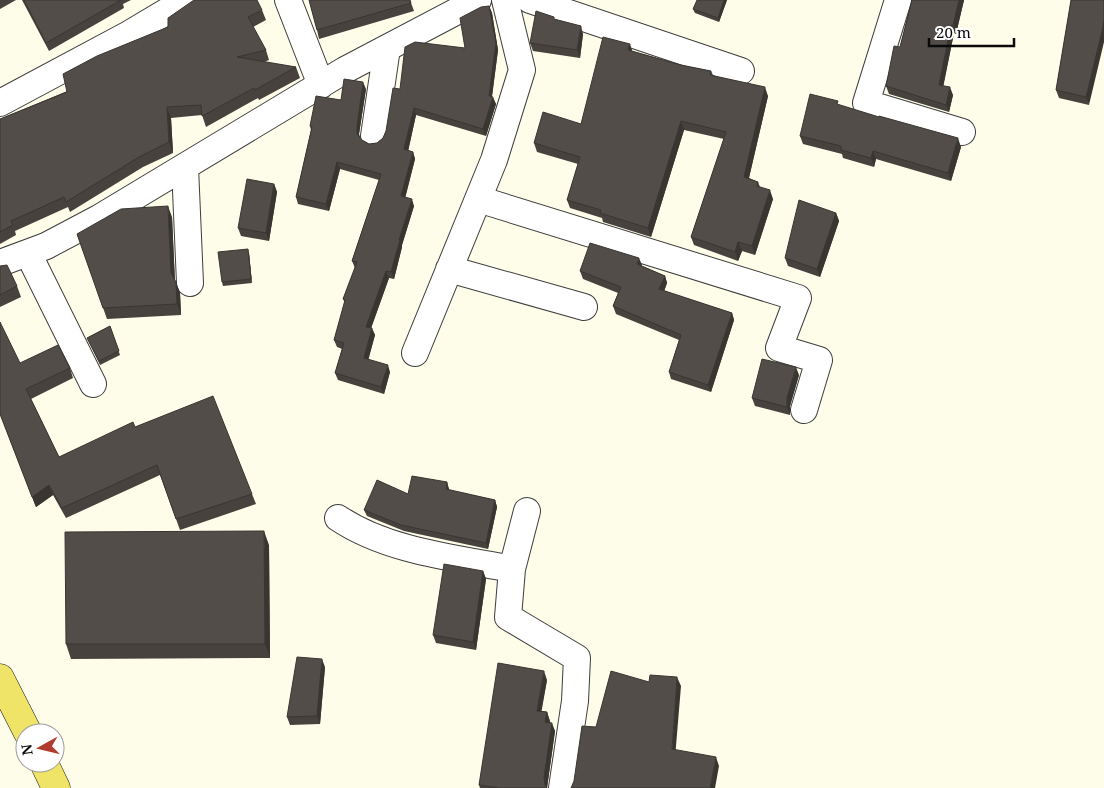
<svg xmlns="http://www.w3.org/2000/svg" width="1104" height="788" font-family="'Noto Serif',serif">
  <style>
    .lines { fill: none; stroke-linecap: round; stroke-linejoin: round }
    .minor-casing { stroke: #3d3d3d; stroke-width: 28 }
    .primary-casing { stroke: #1b1b1b; stroke-width: 29 }
    .minor { stroke: #fff; stroke-width: 26 }
    .primary { stroke: #efe468; stroke-width: 28 }
    .wall { fill: #47423e }
    .shaded-wall { fill: #393632 }
    .building { fill: #524d48; stroke: #393632 }
  </style>
  <rect width="100%" height="100%" fill="#fefde9"/>
  <g class="lines">
    <g class="minor-casing">
      <path id="minor" d="M288 0 321 85
        M530 0 741 71
        M898 0 866 103 962 132
        M0 103 129 34 186 0
        M374 136 387 48
        M185 167 190 283
        M478 199 798 298 779 348 819 360 804 410
        M28 253 93 384
        M0 263 46 246 99 218 345 70 478 0
        M449 269 584 307
        M415 353 494 160 522 70 505 0
        M527 511 512 569 508 617 577 658 575 701 562 788
        M338 518C387 551 455 558 512 569"/>
    </g>
    <g class="primary-casing">
      <path id="primary" d="M0 678 28 733
        M44 763 56 788"/>
    </g>
    <use href="#minor" class="minor"/>
    <use href="#primary" class="primary"/>
  </g>
  <path class="wall" d="M0 0H16L0 9Z
    M22 0H131L123 4 124 8 49 51Z
    M309 0H410L414 11 319 39 317 30Z
    M727 0 719 22 695 13 693 9Z
    M912 0H964L956 34 954 33 943 86 953 95 949 112 889 94 886 86 900 47Z
    M1071 0 1089 105 1059 98 1056 90Z
    M489 6 492 13 498 50 492 97 496 104 486 136 416 115 408 151 413 152 415 159 405 197 414 206 402 245V247L394 279 389 278 371 328 375 335 368 359 390 372 384 394 338 380 335 373 342 349 337 347 334 340 345 303 343 299 355 268 352 261 379 180 340 169 329 211 298 204 296 197 311 130 310 126 341 100 366 89 359 134 360 137 362 140 369 144 377 143 383 138 386 131 400 89 465 48Z
    M262 10 266 20 253 27 266 50 269 60 264 62 296 67 300 78 259 100 258 98 206 127 202 115 171 118 173 153 143 167 70 212 68 207 15 231 16 235 0 244V119Z
    M555 19 583 34 580 58 533 51 530 43Z
    M632 51 681 65 711 71 713 75 768 96 749 178 758 182 760 187 773 199 755 255 742 251 738 261 694 245 691 237 724 139 684 130 651 237 603 222 602 218 570 208 567 200 578 164 537 152 534 143 581 124Z
    M839 105 961 147 951 181 876 159 874 167 843 158 842 154 803 144 800 136Z
    M274 184 277 192 269 241 241 236 238 228Z
    M836 213 839 221 820 277 788 266 785 258Z
    M172 217 175 281 180 293 181 315 107 319 77 234Z
    M249 253 252 283 223 286 222 282Z
    M642 265V266L665 276 667 283 664 291 732 313 734 320 711 392 671 379 669 372 679 340 616 314 613 306 618 293 583 279 580 271Z
    M0 266 17 286 21 297 0 307Z
    M110 326 120 355 100 365 87 338Z
    M20 363 70 368 73 378 31 399 59 457 135 427 252 494 256 504 180 530 160 475 66 518 53 495 36 507 0 414Z
    M799 375 790 406V415L755 406 752 398Z
    M447 482 449 490 495 500 497 507 488 549 404 531 367 516 364 510 408 494Z
    M269 545 270 658 71 659 66 644Z
    M483 571 486 579 476 650 436 643 433 635Z
    M325 667 320 724 290 725 287 717Z
    M547 680 541 711 547 712 550 722 555 731 547 788H480L479 785Z"/>
  <path class="shaded-wall" d="M724 0H727L719 22 718 18Z
    M959 0H964L956 34 953 26Z
    M489 6 492 13 498 50 491 103 489 96Z
    M1104 18V42L1089 105 1086 97Z
    M951 25 954 33 942 93 939 85Z
    M581 26 583 34 580 58 577 50Z
    M630 44 633 53 628 50Z
    M363 82 366 89 359 134 360 141 357 134V127Z
    M765 87 768 96 747 186 744 177Z
    M950 87 953 95 949 112 946 105Z
    M493 97 496 104 486 136 483 129Z
    M167 107 171 118 173 153 169 142Z
    M414 108 416 115 407 156 404 149Z
    M681 121 684 130 651 237 648 228Z
    M958 138 961 147 951 181 948 173Z
    M873 151 876 159 874 167 871 158Z
    M413 152 415 159 404 203 401 196Z
    M337 162 340 169 329 211 326 204Z
    M274 184 277 192 269 241 266 233Z
    M770 190 773 199 755 255 752 246Z
    M412 199 414 206 402 245V247L394 279 391 272 399 240Z
    M168 206 172 217 175 284 171 273Z
    M836 213 839 221 820 277 817 269Z
    M738 242 742 251 738 261 735 252Z
    M248 249 249 253 252 283 251 279Z
    M639 258 642 265 640 272 637 264Z
    M386 271 389 278 369 334 366 327Z
    M665 276 667 283 662 297 659 289Z
    M176 282 180 293 181 315 177 304Z
    M732 313 734 320 711 392 708 385Z
    M372 328 375 335 367 365 364 358Z
    M388 365 390 372 384 394 381 387Z
    M796 367 799 375 790 406V415L787 407V398Z
    M447 482 449 489 448 496 446 489Z
    M49 485 53 495 36 507 32 497Z
    M495 500 497 507 488 549 486 543Z
    M264 531 269 545 270 658 265 644Z
    M483 571 486 579 476 650 473 642Z
    M322 659 325 667 320 724 317 716Z
    M544 671 547 680 540 720 537 711Z
    M677 677 681 686 675 758 672 749Z
    M547 712 550 721 548 731 545 722Z
    M552 723 555 731 547 788 545 785 544 777Z
    M716 757 719 766 715 788H710Z"/>
  <path class="building" d="M24 0H121L46 43Z
    M194 0H257L262 10 248 17 266 50 237 57 296 67 255 90 254 88 202 116 201 105 167 107 169 142 139 157 66 202 64 197 11 221 13 225 0 232V119L67 92 63 74 97 56 168 27V18Z
    M309 0H410L411 3 317 30Z
    M697 0H724L718 18 693 9Z
    M912 0H959L953 26 951 25 939 85 950 87 946 105 886 86 894 46 900 47Z
    M1071 0H1104V18L1103 27 1086 97 1056 90Z
    M489 6 496 43 489 96 493 97 483 129 414 108 404 149 413 152 401 196 412 199 399 240H400L391 272 386 271 366 327 372 328 364 358 388 365 381 387 335 373 344 343 334 340 345 300 343 299 357 262 352 261 381 174 337 162 326 204 296 197 312 127 310 126 316 96 341 100 344 79 363 82 357 127V134L362 140 369 144 377 143 383 138 386 131 393 88 400 89 405 47 415 42 465 48 460 18 481 7Z
    M536 11 554 17V19L581 26 577 50 530 43Z
    M603 37 630 44 628 50 681 65 711 71 710 75 765 87 744 177 758 182 757 186 770 190 752 246 738 242 735 252 691 237 726 132 681 121 648 228 600 213 601 210 567 200 580 157 534 143 543 112 581 124Z
    M810 94 838 101 837 104 879 117V116L958 138 948 173 873 151 871 158 841 150V146L800 136Z
    M247 179 274 184 266 233 238 228Z
    M799 200 836 213 817 269 785 258Z
    M168 206 171 273 176 282 177 304 103 308 77 234 121 209Z
    M590 243 639 258 637 264 665 276 659 289 732 313 708 385 669 372 681 335 613 306 621 287 580 271Z
    M248 249 251 279 222 282 218 252Z
    M7 265 17 286 0 295V266Z
    M0 322 20 363 58 345 70 368 26 389 59 457 133 422 135 427 213 396 252 494 176 519 157 465 62 508 49 485 32 497 0 414Z
    M110 326 119 351 99 361 87 338Z
    M762 359 796 367 787 398V407L752 398Z
    M412 476 447 482 446 489 495 500 486 543 401 525 364 510 377 480 408 494Z
    M264 531 265 644H66L65 532Z
    M444 564 483 571 473 642 433 635Z
    M297 657 322 659 317 716 287 717Z
    M498 663 544 671 537 711 547 712 545 722 552 723 544 777 545 785 547 788H499L479 785Z
    M611 671 649 682 650 675 677 677 672 749 716 757 710 788H571L574 781 582 726 596 727Z"/>
  <g transform="translate(40 748) rotate(262)"><circle r="24" fill="#ffffff" stroke="#9d9d9d"/>
  <path d="M0-4L9 19L0 12L-9 19Z" fill="#af3c2d"/>
  <text y="-8" font-size="14" font-weight="bold" text-anchor="middle" fill="#0a0a0a">N</text>
  </g>
  <path d="M929 38v8h85v-8" fill="none" stroke="#0a0a0a" stroke-width="2.5"/>
  <text x="936" y="38" font-size="15" fill="#0a0a0a" stroke="#ffffff" stroke-width="4" paint-order="stroke">20 m</text>
</svg>
